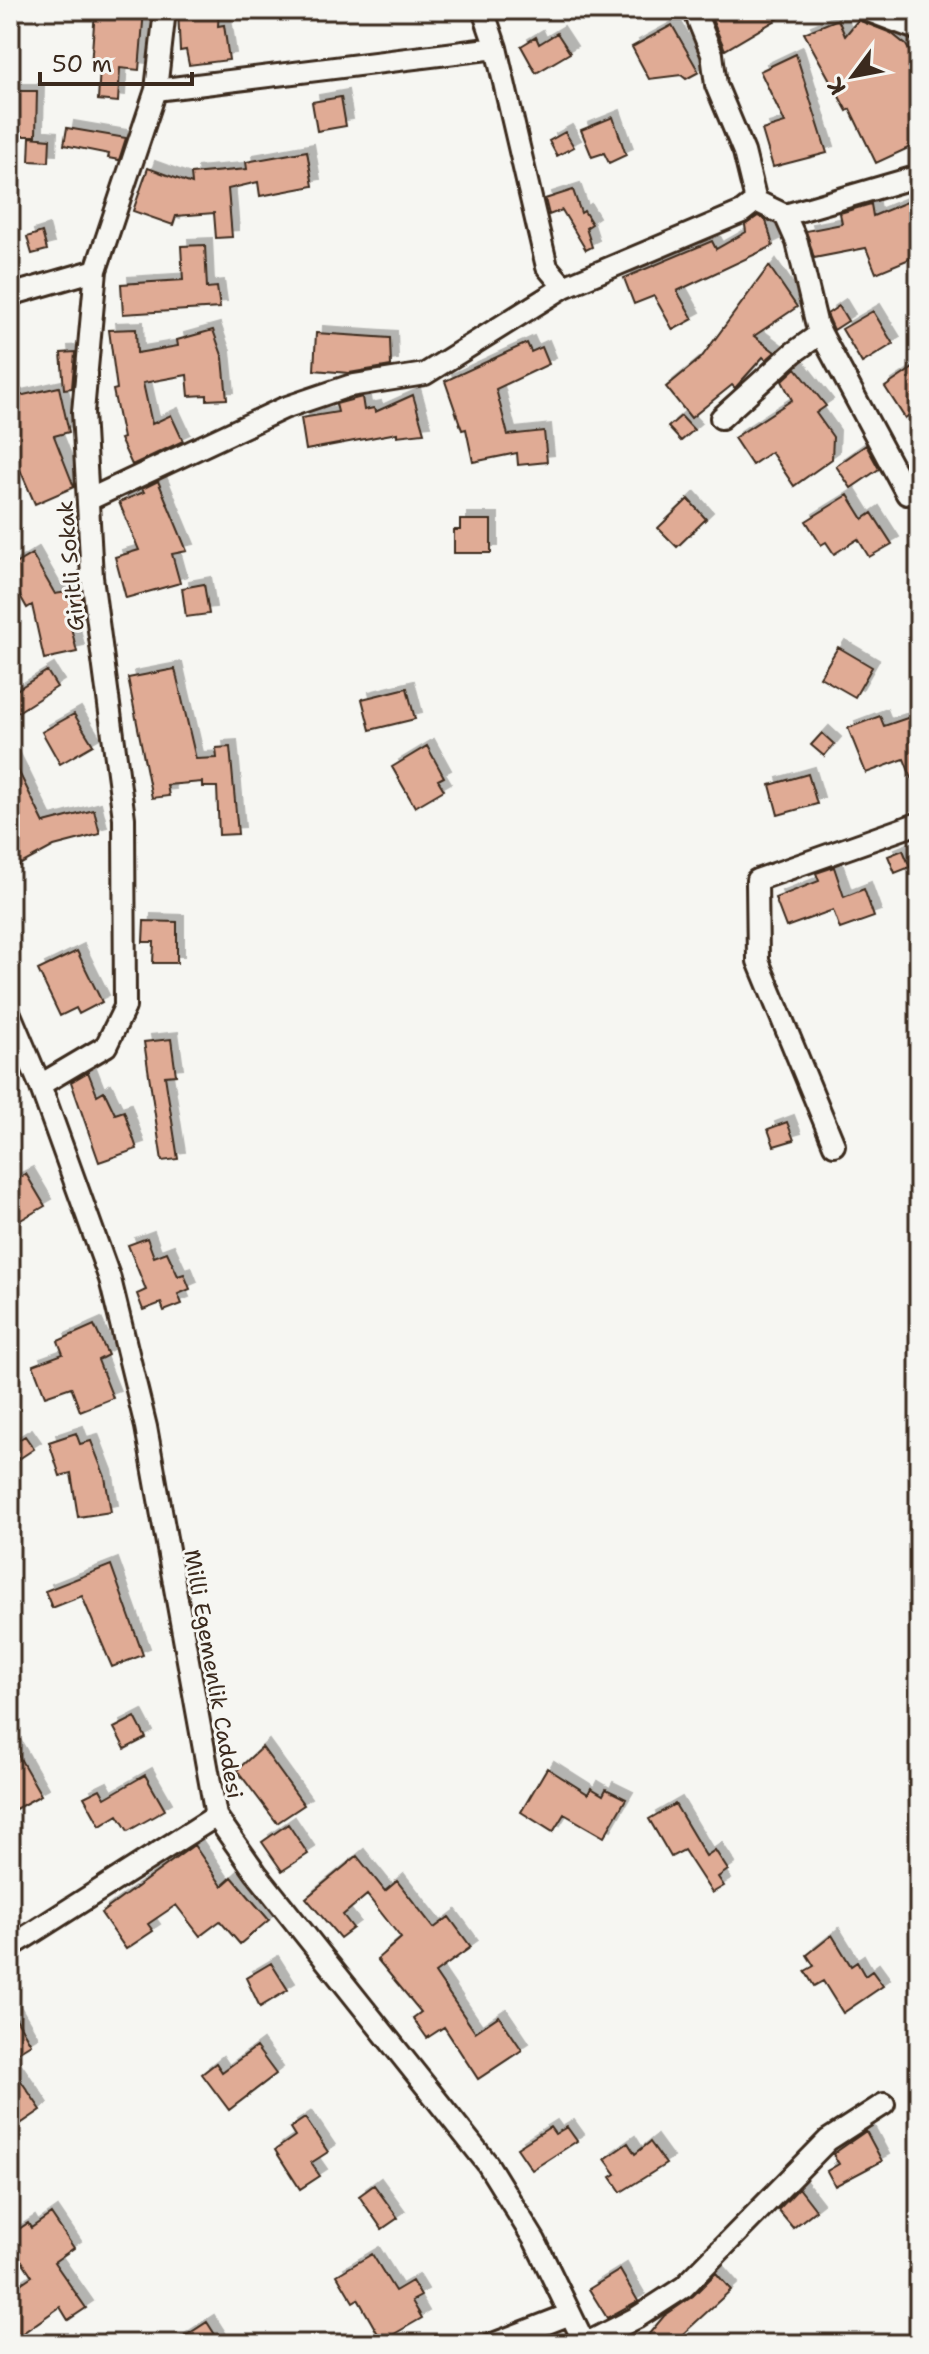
<svg xmlns="http://www.w3.org/2000/svg" width="929" height="2354" font-family="'Shantell Sans',sans-serif">
  <style>
    .building { fill: #e0ab95; stroke: #3b2a1e; stroke-width: 2; filter: url(#shadow) }
    .lines { fill: none; stroke-linecap: round; stroke-linejoin: round }
    .minor-casing { stroke: #3b2a1e; stroke-width: 26 }
    .minor { stroke: #f6f6f2; stroke-width: 20 }
    .labels { text-anchor: middle; stroke-width: 6; stroke-linejoin: round; paint-order: stroke }
    .street-label { font-size: 22px; fill: #3b2a1e; stroke: #f6f6f2 }
  </style>
  <defs>
    <filter id="shadow"><feDropShadow dx="7" dy="-7" stdDeviation="0" flood-color="#0004"/></filter>
  </defs>
  <rect width="100%" height="100%" fill="#f6f6f2"/>
  <filter id="ink" filterUnits="userSpaceOnUse"><feTurbulence type="fractalNoise" baseFrequency=".0125" numOctaves="2"/><feDisplacementMap in="SourceGraphic" scale="16" xChannelSelector="R" yChannelSelector="G"/><feConvolveMatrix kernelMatrix="1 2 1 2 8 2 1 2 1" color-interpolation-filters="sRGB"/></filter>
  <g filter="url(#ink)">
    <path class="building" d="M95 10H144L139 70 120 68 118 102 98 100 100 67 91 66Z
      M178 10H219L218 26 224 25 229 60 189 65 186 50 180 51Z
      M708 10H793L725 50Z
      M838 19 845 36 858 20 891 33 906 45 919 67V143L876 163 850 109 847 111 804 33Z
      M672 25 699 72 686 79 681 75 649 79 632 47Z
      M557 33 570 53 536 73 521 46 536 37 539 44Z
      M796 54 827 153 773 167 762 130 785 123 760 71Z
      M10 91H37L36 136H10Z
      M341 97 346 126 317 131 312 102Z
      M613 117 626 155 609 163 604 153 592 157 581 130Z
      M67 128 126 138 119 160 108 158 109 154 64 145Z
      M565 132 574 147 557 156 549 141Z
      M30 137 50 139 49 162 29 161Z
      M307 151 313 186 260 196 258 182 228 189 232 237 216 238 214 213 176 216 173 225 133 211 148 168 192 184 191 174 247 169 246 162Z
      M573 190 581 213 584 211 592 224 586 228 592 247 586 250 562 210 549 215 545 199Z
      M919 197V255L876 273 866 248 814 258 806 231 842 224 840 213 871 204 873 216Z
      M758 216 766 220 773 246 677 291 693 319 673 330 654 296 634 304 624 278 712 241 716 249 746 232 745 225Z
      M42 232 47 250 32 254 27 237Z
      M205 245 207 288 217 287 220 308 123 314 121 284 183 280 181 246Z
      M769 266 797 307 754 336 775 352 766 360 763 357 735 388 732 385 691 418 666 387 701 358Z
      M839 306 848 321 834 330 827 314Z
      M873 311 893 344 862 363 842 329Z
      M136 329 137 353 178 346 177 340 213 330 223 358 227 399 207 400V395L189 396 187 375 143 383 152 424 171 415 183 441 132 465 120 439 123 438 113 390 117 389 109 330Z
      M316 333 390 338 391 366 349 373 314 370Z
      M527 343 531 352 542 347 549 364 496 389 508 435 544 431 547 462 518 465 517 453 473 462 466 429 462 430 445 381Z
      M75 352 72 388 64 389 61 353Z
      M919 364V409L905 418 885 387Z
      M796 368 826 406 816 413 833 437 832 459 794 486 771 452 752 465 734 438 792 400 782 381Z
      M59 387 69 432 54 436 74 487 35 504 10 447V398Z
      M413 395 424 433 397 436V433L306 450 301 418 338 412 336 404 362 397 364 410 374 408 375 412Z
      M681 416 694 430 681 441 668 427Z
      M866 445 879 469 851 488 836 466Z
      M158 481 187 551 172 554 180 583 126 598 115 557 139 550 119 502 144 492 142 489Z
      M848 495 863 519 872 513 892 544 869 557 858 539 834 554 826 542 821 545 806 521Z
      M688 499 706 519 677 547 658 528Z
      M460 520H491V553H454V530H460Z
      M32 554 55 594 81 590 84 616 69 619 77 652 44 659 32 605 27 608 10 578V567Z
      M204 584 209 614 186 617 182 588Z
      M838 647 872 667 855 697 820 677Z
      M175 669 196 759 217 758 216 748 230 747 238 834 219 835 217 787H202V782L167 785 169 796 152 798 128 678Z
      M47 671 57 687 10 717V694Z
      M407 688 415 719 370 730 362 699Z
      M74 714 93 745 60 764 42 732Z
      M919 714V794H918L904 759 866 773 848 728 880 716 884 726Z
      M822 733 834 744 824 756 811 745Z
      M427 746 444 777 438 780 444 790 415 807 392 767Z
      M10 754 44 823 94 810 100 834 54 846 10 870Z
      M808 774 817 804 778 815 770 785Z
      M903 850 910 867 895 873 888 856Z
      M834 867 844 897 864 889 874 917 840 929 833 910 786 927 775 898 819 881 816 873Z
      M144 921 177 922V963H153L154 942H143Z
      M77 951 102 1002 79 1014 76 1008 60 1016 38 970Z
      M171 1039 176 1075 165 1076 178 1159 162 1161 144 1042Z
      M88 1072 97 1095 104 1091 115 1114 124 1111 137 1149 99 1162 71 1082Z
      M787 1122 794 1140 774 1146 768 1129Z
      M26 1174 45 1206 10 1226V1182Z
      M147 1238 154 1257 167 1252 178 1276 184 1274 190 1289 178 1294 182 1304 164 1311 161 1303 143 1310 137 1294 146 1290 128 1245Z
      M94 1325 108 1355 98 1360 113 1398 80 1411 71 1387 45 1396 33 1365 63 1354 58 1341Z
      M76 1433 80 1444 91 1441 105 1477 111 1512 78 1517 71 1473 60 1476 49 1442Z
      M25 1436 34 1449 10 1465V1445Z
      M111 1565 143 1655 112 1667 82 1596 52 1608 45 1591Z
      M135 1717 146 1738 125 1749 114 1728Z
      M10 1741 41 1795 10 1812Z
      M262 1747 304 1805 277 1823 237 1770Z
      M547 1768 588 1794 591 1788 603 1795 606 1789 626 1799 604 1837 564 1814 553 1832 521 1812Z
      M145 1775 165 1810 128 1831 118 1815 100 1826 84 1797 100 1789 105 1798Z
      M675 1804 706 1856 715 1850 728 1870 718 1877 724 1886 712 1893 684 1850 671 1857 649 1819Z
      M288 1824 308 1854 282 1871 262 1842Z
      M194 1845 222 1886 232 1877 269 1920 240 1944 220 1921 200 1936 176 1905 148 1924 153 1931 126 1949 101 1913Z
      M357 1856 385 1891 397 1881 434 1928 449 1917 471 1947 435 1973 475 2032 499 2016 522 2050 478 2079 444 2027 427 2038 413 2018 421 2012 377 1959 401 1938 367 1895 343 1915 353 1928 340 1938 306 1898Z
      M832 1935 851 1966 857 1962 865 1976 872 1971 883 1986 843 2013 823 1981 814 1986 805 1971 814 1966 807 1955Z
      M271 1963 288 1990 260 2007 246 1978Z
      M10 2008 31 2044 10 2057Z
      M256 2047 276 2074 229 2110 202 2074 216 2063 222 2072Z
      M10 2065 41 2110 10 2131Z
      M305 2118 328 2152 311 2163 320 2176 300 2189 275 2150 295 2136 290 2128Z
      M550 2127 555 2134 567 2127 577 2141 532 2170 517 2148Z
      M866 2131 882 2161 835 2186 827 2171 839 2164 833 2154Z
      M650 2142 666 2164 621 2192 611 2177 616 2174 605 2159 628 2143 635 2154Z
      M374 2185 398 2218 382 2229 359 2196Z
      M799 2188 816 2210 793 2228 778 2210Z
      M51 2214 74 2248 54 2262 86 2308 68 2320 60 2307 10 2342V2291L32 2276 10 2243V2235L28 2223 31 2228Z
      M372 2254 395 2291 412 2281 421 2296 412 2301 422 2318 382 2341 358 2299 353 2302 337 2275Z
      M620 2270 638 2301 607 2318 589 2289Z
      M716 2273 731 2290 672 2344H657L648 2335 664 2316 693 2296Z
      M207 2322 221 2344H173Z"/>
    <g class="lines">
      <g class="minor-casing">
        <path id="minor" d="M483 10 496 48 547 267 564 287
          M694 10 712 54 716 85 744 152 756 201
          M866 10 919 30
          M156 90 496 48
          M756 201 785 215 797 242 817 326 907 494
          M785 215 919 176
          M10 295 96 270
          M721 418 793 353 821 333
          M88 500 284 408 349 386 425 374 564 287 742 212 756 201
          M10 1014 40 1085 110 1279 146 1427 216 1816 256 1873 487 2163 535 2241 585 2344
          M40 1085 106 1046 125 1007 124 818 92 577 83 412 96 270 156 90 165 10
          M834 1145 758 961 757 880 919 823
          M10 1947 216 1816
          M493 2344 568 2315
          M585 2344 636 2318 684 2287 828 2140 884 2104"/>
      </g>
      <use href="#minor" class="minor"/>
    </g>
  </g>
  <g class="labels">
    <g class="street-label">
      <text transform="translate(70 566) rotate(-95)" y="8">Giritli Sokak</text>
      <text transform="translate(214 1674) rotate(80)" y="8">Milli Egemenlik Caddesi</text>
    </g>
  </g>
  <rect width="929" height="2354" fill="none" stroke="#f6f6f2" stroke-width="40"/>
  <rect x="20" y="20" width="889" height="2314" fill="none" stroke="#3b2a1e" stroke-width="3" filter="url(#ink)"/>
  <g transform="translate(853 76) rotate(238)" stroke="#f6f6f2" stroke-width="6" paint-order="stroke">
  <path d="M0-6L14 30L0 20L-14 30Z" fill="#3b2a1e"/>
  <text y="-12" font-size="22" font-weight="bold" text-anchor="middle" fill="#3b2a1e">K</text>
  </g>
  <path d="M40 72v12h152v-12" fill="none" stroke="#3b2a1e" stroke-width="4"/>
  <text x="52" y="72" font-size="24" fill="#3b2a1e" stroke="#f6f6f2" stroke-width="6" paint-order="stroke">50 m</text>
</svg>
